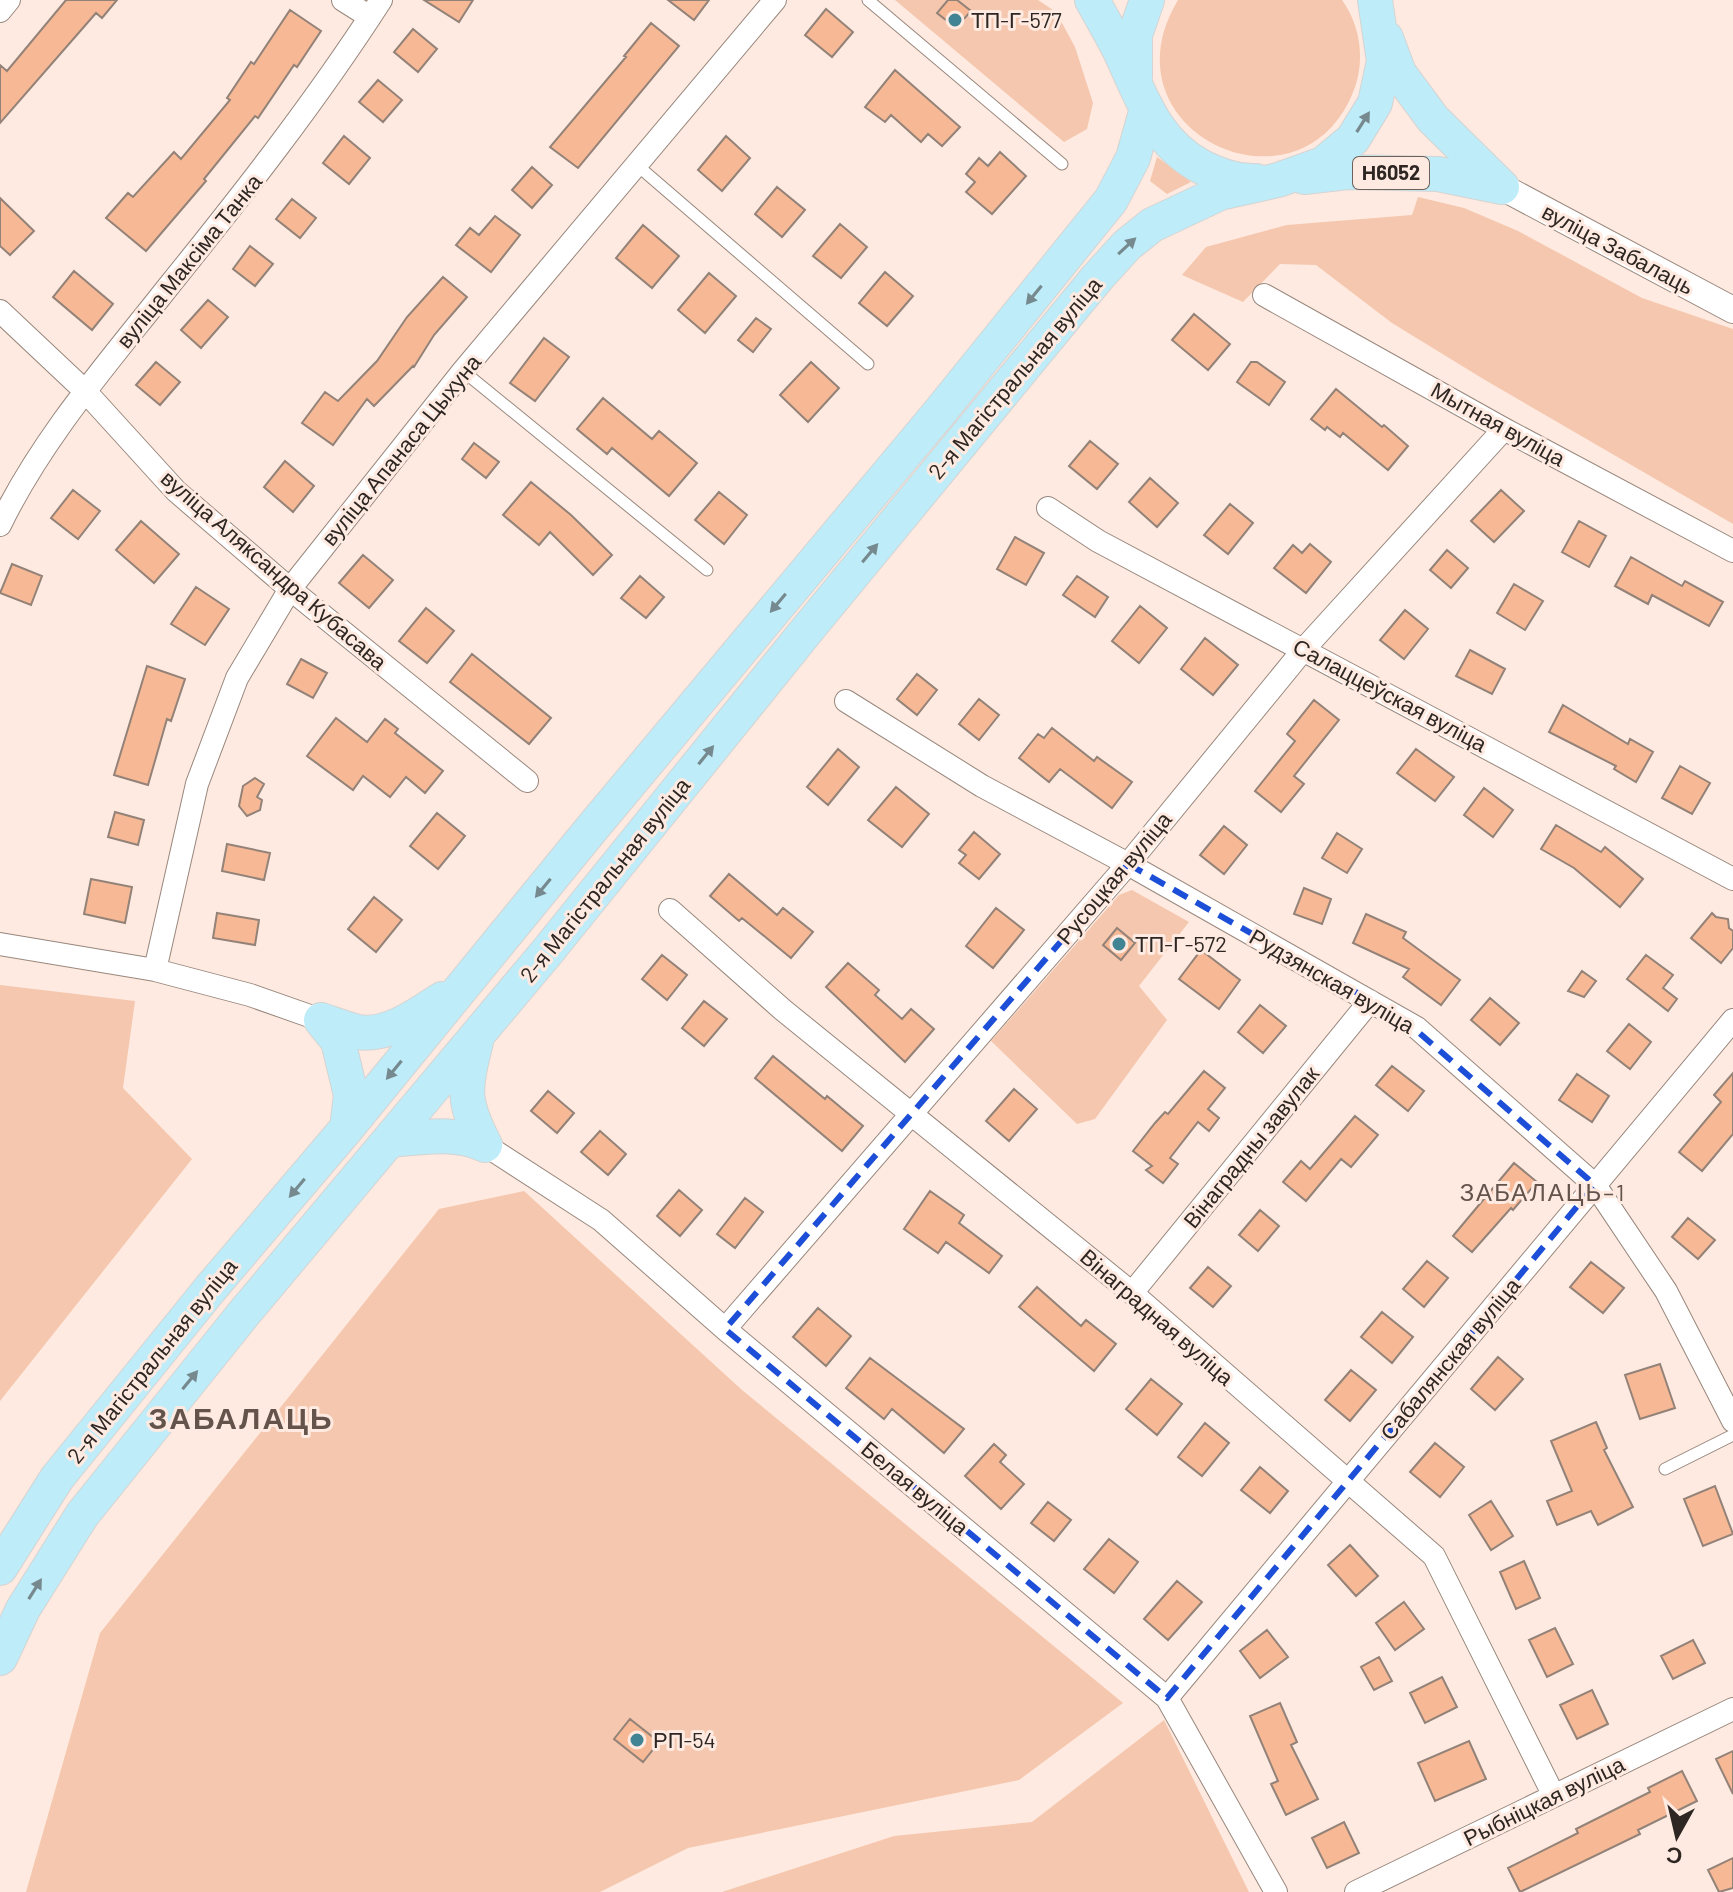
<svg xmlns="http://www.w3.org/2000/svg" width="1733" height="1892" font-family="Barlow,sans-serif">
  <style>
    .green { fill: #f5c7ae; fill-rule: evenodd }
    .building { fill: #f7b895; stroke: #938278; stroke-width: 2 }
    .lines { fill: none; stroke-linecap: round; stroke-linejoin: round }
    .service-casing { stroke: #98877d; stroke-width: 13 }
    .minor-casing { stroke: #98877d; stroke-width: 24 }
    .tertiary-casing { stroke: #98877d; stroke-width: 28 }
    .primary-casing { stroke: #d5d4d3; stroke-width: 36 }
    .service { stroke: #fff; stroke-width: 11 }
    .minor { stroke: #fff; stroke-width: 22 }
    .tertiary { stroke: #fff; stroke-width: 26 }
    .primary { stroke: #beecf9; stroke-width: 34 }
    .oneway { fill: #76898e }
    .marked { fill: none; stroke: #1d4ed8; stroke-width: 6; stroke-dasharray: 16 10; stroke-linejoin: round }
    .poi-dot { fill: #418494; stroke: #feeae0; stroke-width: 3 }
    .labels { text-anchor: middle; stroke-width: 6; stroke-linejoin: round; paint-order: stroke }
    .shield { fill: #feeae0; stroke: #6c615b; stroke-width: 2 }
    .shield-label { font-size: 20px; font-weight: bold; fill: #2d2622 }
    .poi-label { font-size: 22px; fill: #2d2622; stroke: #feeae0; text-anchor: start }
    .street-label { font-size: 22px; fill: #2d2622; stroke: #feeae0 }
    .neighbourhood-label { font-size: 24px; letter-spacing: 2px; fill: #63534a; stroke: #feeae0 }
    .district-label { font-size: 30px; font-weight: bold; letter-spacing: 2px; fill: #63534a; stroke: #feeae0 }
  </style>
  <rect width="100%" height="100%" fill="#feeae0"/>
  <path class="green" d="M895 0H948L970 11 957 0H1038L1056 12 1075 47 1093 103 1087 129 1064 142Z
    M1178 0H1342C1360 25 1365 58 1355 87 1305 227 1098 133 1178 0Z
    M1157 157 1191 182 1167 194 1150 181Z
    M1418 197 1464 208 1518 231 1642 298 1733 329V524L1485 380 1392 323 1316 265 1280 264 1243 302 1182 275 1206 247 1287 225 1412 215Z
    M1132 890 1189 922 1139 986 1167 1020 1095 1119 1077 1124 991 1041 1119 895Z
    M0 985 135 1001 123 1088 192 1159 0 1401Z
    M524 1191 742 1390 1123 1703 1019 1780 688 1848 600 1892H26L100 1633 439 1209ZM630 1719 659 1742 643 1761 615 1739Z
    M1164 1720 1249 1892H722L894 1836 1032 1822Z"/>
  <path class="building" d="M66 0H117L102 18 96 13 0 123V65L7 71Z
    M424 0H473L459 22Z
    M668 0H709L694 20Z
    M948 0H957L971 11 956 28 937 13Z
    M826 9 853 32 832 57 805 35Z
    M290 10 321 31 297 67 294 65 258 118 255 116 204 179 206 181 146 251 106 218 128 193 133 197 174 152 181 159 230 100 227 98 251 62 254 64Z
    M651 23 679 46 578 168 550 147 626 57 624 56Z
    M413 29 437 49 418 72 394 52Z
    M895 70 960 127 942 146 928 134 921 142 891 115 885 122 865 107Z
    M378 80 402 100 383 122 359 102Z
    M344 136 370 158 349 184 323 163Z
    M726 136 750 158 722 191 698 170Z
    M1000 152 1026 176 992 214 966 192 975 182 966 174 979 158 988 166Z
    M532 167 552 185 532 208 512 190Z
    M777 187 805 210 782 237 755 214Z
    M0 198 34 231 10 255 0 246Z
    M292 199 316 218 300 238 276 219Z
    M495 216 520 235 491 272 456 245 470 228 479 235Z
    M840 224 867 247 841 278 813 256Z
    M643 225 679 256 652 288 616 258Z
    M250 246 273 264 255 286 233 269Z
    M74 271 113 304 92 330 53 297Z
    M885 272 913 296 887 326 859 303Z
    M709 273 736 296 705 333 678 310Z
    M443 277 467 297 434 335 414 367 413 366 374 406 367 399 333 445 302 423 325 392 338 401 377 361 407 317Z
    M208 300 228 317 201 348 181 330Z
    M1194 314 1230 344 1208 370 1172 340Z
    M756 318 771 329 753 352 738 340Z
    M544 338 569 357 535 401 510 383Z
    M156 362 180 382 160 405 136 385Z
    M811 362 839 388 808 422 780 395Z
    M1251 362H1257L1285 382 1269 405 1237 382Z
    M1336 389 1382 427 1384 425 1408 446 1388 470 1343 433 1340 437 1327 427 1325 430 1311 419Z
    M603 398 652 439 659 431 697 463 669 496 612 448 607 454 577 429Z
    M1090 441 1118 464 1097 489 1069 466Z
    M474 443 499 462 486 478 462 459Z
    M285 461 314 486 293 512 264 487Z
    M1150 478 1178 503 1157 527 1129 502Z
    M531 482 571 515 612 555 593 575 550 532 539 545 503 515Z
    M73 490 100 511 78 539 51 518Z
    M1501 490 1524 511 1494 542 1471 521Z
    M719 492 747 515 724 544 695 520Z
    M1230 504 1253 523 1228 554 1204 535Z
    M141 521 179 554 154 583 116 550Z
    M1579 521 1606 536 1589 567 1562 552Z
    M1015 537 1044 553 1026 585 997 569Z
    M1310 544 1331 562 1306 593 1274 568 1293 545 1302 553Z
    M1447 550 1468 568 1451 588 1430 570Z
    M363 555 393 580 369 608 339 583Z
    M1631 557 1682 586 1685 581 1723 602 1709 626 1652 595 1648 604 1615 586Z
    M12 564 42 576 31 605 0 593Z
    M640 576 664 597 646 618 621 598Z
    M1077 576 1108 597 1095 617 1063 595Z
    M1514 584 1543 601 1525 630 1497 613Z
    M196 587 229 609 205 645 171 624Z
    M1140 606 1167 628 1139 663 1112 641Z
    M426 608 454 631 427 663 399 641Z
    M1405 610 1428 629 1404 659 1380 640Z
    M1205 638 1238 665 1213 695 1181 669Z
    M1470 650 1505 669 1492 694 1456 676Z
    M472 654 551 718 529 744 450 682Z
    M301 659 327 673 313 698 287 684Z
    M147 666 185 679 171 721 167 719 148 785 114 775Z
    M917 674 937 690 917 715 897 699Z
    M979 699 999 715 979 740 959 724Z
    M1314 700 1339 720 1294 776 1304 784 1281 812 1255 791 1295 741 1287 734Z
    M1563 705 1628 744 1630 739 1653 752 1636 782 1614 769 1616 766 1549 732Z
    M336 718 367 742 385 719 398 729 395 733 443 771 425 793 406 777 390 797 363 776 353 790 307 756Z
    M1052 728 1094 761 1097 757 1132 782 1112 808 1060 769 1049 782 1019 758 1038 734 1044 738Z
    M838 749 859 767 828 805 807 787Z
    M1416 749 1454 777 1435 801 1397 773Z
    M1680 766 1710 783 1692 814 1662 798Z
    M255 778 264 784 257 797 262 800 260 810 247 816 239 806 243 786Z
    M896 787 929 814 902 847 868 820Z
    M1484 788 1513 810 1493 837 1464 815Z
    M115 812 144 820 138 845 108 837Z
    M437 813 465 836 438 869 410 846Z
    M1556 825 1601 852 1605 847 1643 879 1620 907 1574 868 1541 849Z
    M1224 826 1247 845 1224 874 1200 855Z
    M974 832 1000 854 979 879 959 863 966 855 959 850Z
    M1337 833 1362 849 1347 873 1322 858Z
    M227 844 270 853 264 880 222 871Z
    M729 874 777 915 783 908 813 932 791 958 742 918 739 921 710 896Z
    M91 879 132 887 125 923 84 914Z
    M1304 888 1331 899 1322 924 1294 914Z
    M374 897 402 920 376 952 348 929Z
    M996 908 1024 930 993 968 966 946Z
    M217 913 259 920 255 945 213 938Z
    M1712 913 1716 917 1728 919 1729 928 1733 931V948L1721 963 1691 938Z
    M1366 914 1406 932 1403 938 1460 980 1441 1005 1403 977 1409 969 1353 943Z
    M1117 928 1135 943 1121 960 1103 945Z
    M1201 950 1240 980 1219 1009 1179 979Z
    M662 955 687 975 667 1000 642 979Z
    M1646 955 1673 975 1663 988 1677 999 1668 1011 1627 979Z
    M848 963 879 990 875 995 902 1019 911 1009 934 1029 905 1062 826 987Z
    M1582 971 1596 981 1584 997 1568 991Z
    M1490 998 1519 1023 1500 1045 1471 1020Z
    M704 1001 727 1019 704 1046 682 1028Z
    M1260 1005 1286 1026 1263 1053 1238 1032Z
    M1629 1024 1651 1042 1630 1069 1607 1051Z
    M773 1056 825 1099 827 1096 863 1126 842 1151 755 1078Z
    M1392 1066 1424 1091 1408 1111 1376 1085Z
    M1204 1071 1225 1088 1208 1109 1219 1118 1209 1131 1198 1122 1170 1158 1178 1164 1163 1183 1146 1170 1152 1166 1133 1151 1155 1123 1165 1112 1168 1114Z
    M1733 1073V1134L1702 1171 1679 1152 1721 1102 1714 1095Z
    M1577 1074 1609 1096 1592 1122 1559 1100Z
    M1014 1089 1037 1109 1009 1141 986 1121Z
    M548 1091 574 1113 557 1133 531 1111Z
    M1355 1116 1378 1135 1351 1167 1341 1159 1306 1201 1283 1182 1301 1161 1310 1169Z
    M600 1131 626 1154 608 1175 581 1152Z
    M1514 1163 1537 1182 1513 1210 1511 1208 1472 1252 1453 1236Z
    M679 1190 702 1210 680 1236 657 1216Z
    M930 1191 964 1215 959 1223 1002 1256 989 1273 946 1242 938 1253 904 1229Z
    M745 1198 763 1212 735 1248 717 1234Z
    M1260 1210 1279 1226 1258 1251 1239 1235Z
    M1688 1218 1715 1240 1698 1259 1672 1237Z
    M1427 1261 1448 1278 1424 1307 1403 1289Z
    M1591 1262 1624 1288 1603 1313 1570 1287Z
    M1208 1267 1231 1286 1213 1307 1190 1288Z
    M1037 1287 1081 1326 1086 1320 1116 1344 1094 1371 1019 1307Z
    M818 1308 851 1336 826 1366 793 1337Z
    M1382 1312 1413 1337 1392 1363 1361 1337Z
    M1498 1357 1523 1379 1495 1410 1471 1389Z
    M870 1358 964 1429 944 1453 892 1409 884 1419 846 1388Z
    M1660 1364 1675 1408 1640 1419 1625 1375Z
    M1351 1370 1376 1390 1350 1421 1325 1400Z
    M1151 1379 1182 1404 1157 1435 1126 1409Z
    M1596 1422 1607 1448 1604 1450 1633 1507 1598 1525 1591 1511 1557 1525 1547 1501 1572 1491 1551 1441Z
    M1205 1423 1229 1443 1202 1476 1178 1457Z
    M1435 1443 1464 1467 1440 1497 1410 1472Z
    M994 1444 1006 1455 1000 1462 1024 1484 1001 1509 965 1476Z
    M1260 1467 1288 1491 1270 1513 1241 1490Z
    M1715 1486 1733 1534 1703 1546 1684 1499Z
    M1491 1501 1513 1536 1491 1550 1469 1515Z
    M1048 1502 1071 1520 1054 1541 1031 1523Z
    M1109 1539 1138 1562 1114 1593 1084 1569Z
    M1350 1545 1378 1576 1356 1596 1328 1565Z
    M1524 1561 1540 1598 1516 1609 1500 1572Z
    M1177 1581 1202 1602 1168 1640 1144 1619Z
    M1404 1602 1424 1629 1395 1650 1376 1623Z
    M1555 1628 1573 1664 1547 1677 1529 1640Z
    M1267 1630 1288 1657 1260 1678 1240 1651Z
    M1693 1640 1705 1663 1673 1679 1661 1656Z
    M1379 1657 1392 1681 1374 1690 1361 1667Z
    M1442 1677 1457 1707 1425 1723 1410 1693Z
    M1592 1690 1608 1724 1577 1739 1560 1705Z
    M1280 1703 1297 1742 1291 1745 1318 1799 1286 1815 1271 1784 1278 1781 1250 1716Z
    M630 1719 659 1742 643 1762 614 1739Z
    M1469 1741 1486 1779 1435 1801 1418 1763Z
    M1733 1751V1794L1716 1759Z
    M1682 1771 1697 1801 1638 1830 1640 1834 1520 1892 1508 1868 1578 1833 1576 1829 1650 1792 1648 1788Z
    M1344 1822 1359 1853 1327 1868 1312 1838Z
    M1733 1858V1888L1719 1892 1708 1870Z"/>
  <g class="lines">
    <g class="service-casing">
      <path id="service" d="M868 0 1062 164
        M638 166 868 364
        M463 371 707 570
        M1665 1469 1733 1435"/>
    </g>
    <g class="minor-casing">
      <path id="minor" d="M343 0 370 17
        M0 11 9 0
        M1264 295 1504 429 1733 551
        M0 311 85 391 176 491 290 589 527 781
        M1048 508 1098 541 1733 879
        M0 525C42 438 108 363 168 287 243 194 316 101 381 0
        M846 701 982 786 1128 864 1417 1028 1595 1185 1666 1291 1733 1421
        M670 910 783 1010 1132 1293 1434 1556 1554 1796
        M0 944 155 970 250 995 321 1020
        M155 970 197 784 237 678 290 589 463 371 775 0
        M485 1145 601 1220 725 1329 1167 1698 1276 1892
        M1132 1293 1370 1001
        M725 1329 1128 864 1304 649 1504 429
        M1167 1698 1733 1020
        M1356 1892 1733 1709"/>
    </g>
    <g class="tertiary-casing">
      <path id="tertiary" d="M1502 187 1733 310"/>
    </g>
    <g class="primary-casing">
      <path id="primary" d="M1092 0C1101 16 1110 32 1119 49 1141 95 1154 142 1202 167 1218 175 1237 182 1256 181
        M1386 38 1399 73 1433 119 1502 187
        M1135 77V35L1147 0
        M1304 177 1348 172 1438 174 1502 187
        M321 1020C333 1024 346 1029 358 1032 388 1037 419 1014 442 999
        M321 1020 338 1041 351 1095 347 1128
        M476 1042C464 1090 462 1101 485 1145
        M391 1140C422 1137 457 1131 485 1145
        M0 1568 57 1478 210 1289 347 1128 593 827 939 413 1111 200 1133 158 1146 112
        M0 1658 23 1609 82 1515 245 1312 547 952 807 630 1097 278 1127 245 1152 225 1220 193 1278 180 1323 164 1353 139 1375 103 1384 61 1375 0"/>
    </g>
    <use href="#service" class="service"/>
    <use href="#minor" class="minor"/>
    <use href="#tertiary" class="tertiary"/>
    <use href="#primary" class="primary"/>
  </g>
  <defs><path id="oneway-solid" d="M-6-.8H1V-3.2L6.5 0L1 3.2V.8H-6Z" transform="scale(2)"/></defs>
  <g class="oneway">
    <use href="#oneway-solid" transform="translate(1363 122) rotate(-58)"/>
    <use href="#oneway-solid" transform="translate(1127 246) rotate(-43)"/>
    <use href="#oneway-solid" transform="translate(1034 295) rotate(129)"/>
    <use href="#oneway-solid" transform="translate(870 553) rotate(-50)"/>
    <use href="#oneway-solid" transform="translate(778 603) rotate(130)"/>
    <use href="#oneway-solid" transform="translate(706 755) rotate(-51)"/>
    <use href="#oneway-solid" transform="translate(543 888) rotate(129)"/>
    <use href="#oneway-solid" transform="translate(394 1070) rotate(129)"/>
    <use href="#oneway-solid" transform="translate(297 1188) rotate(130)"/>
    <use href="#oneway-solid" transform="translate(190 1380) rotate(-51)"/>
    <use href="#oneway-solid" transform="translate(35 1589) rotate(-58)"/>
  </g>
  <path class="marked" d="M1128 864 1402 1018 1595 1185 1167 1698 725 1329Z"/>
  <g class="poi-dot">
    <circle cx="955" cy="20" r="8"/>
    <circle cx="1119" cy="944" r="8"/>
    <circle cx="637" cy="1740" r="8"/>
  </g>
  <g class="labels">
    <rect class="shield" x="1353" y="157" width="76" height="32" rx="6"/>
    <g class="shield-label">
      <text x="1391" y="180">Н6052</text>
    </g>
    <g class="poi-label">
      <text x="971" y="28">ТП-Г-577</text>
      <text x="1135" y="952">ТП-Г-572</text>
      <text x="653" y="1748">РП-54</text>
    </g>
    <g class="street-label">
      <text transform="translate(1618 249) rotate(28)" y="8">вуліца Забалаць</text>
      <text transform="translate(189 261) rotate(-51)" y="8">вуліца Максіма Танка</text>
      <text transform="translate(1015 378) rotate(-50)" y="8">2-я Магістральная вуліца</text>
      <text transform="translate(1498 424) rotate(29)" y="8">Мытная вуліца</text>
      <text transform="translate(401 450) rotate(-51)" y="8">вуліца Апанаса Цыхуна</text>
      <text transform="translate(274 570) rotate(41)" y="8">вуліца Аляксандра Кубасава</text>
      <text transform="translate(1390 695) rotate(28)" y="8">Салаццеўская вуліца</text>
      <text transform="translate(1114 878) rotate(-50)" y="8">Русоцкая вуліца</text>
      <text transform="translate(605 880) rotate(-51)" y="8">2-я Магістральная вуліца</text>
      <text transform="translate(1332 981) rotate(30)" y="8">Рудзянская вуліца</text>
      <text transform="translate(1251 1147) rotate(-51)" y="8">Вінаградны завулак</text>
      <text transform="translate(1157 1317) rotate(41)" y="8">Вінаградная вуліца</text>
      <text transform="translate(1450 1359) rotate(-50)" y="8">Сабалянская вуліца</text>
      <text transform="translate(152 1361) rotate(-51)" y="8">2-я Магістральная вуліца</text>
      <text transform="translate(915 1488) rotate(40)" y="8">Белая вуліца</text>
      <text transform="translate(1544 1801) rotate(-26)" y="8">Рыбніцкая вуліца</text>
    </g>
    <g class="neighbourhood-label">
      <text x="1543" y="1201">ЗАБАЛАЦЬ–1</text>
    </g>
    <g class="district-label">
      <text x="241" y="1429">ЗАБАЛАЦЬ</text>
    </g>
  </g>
  <g transform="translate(1677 1836) rotate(188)" stroke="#feeae0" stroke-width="6" paint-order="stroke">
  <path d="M0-6L14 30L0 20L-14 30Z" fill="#2d2622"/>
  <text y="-12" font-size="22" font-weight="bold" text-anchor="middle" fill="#2d2622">С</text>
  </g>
</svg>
